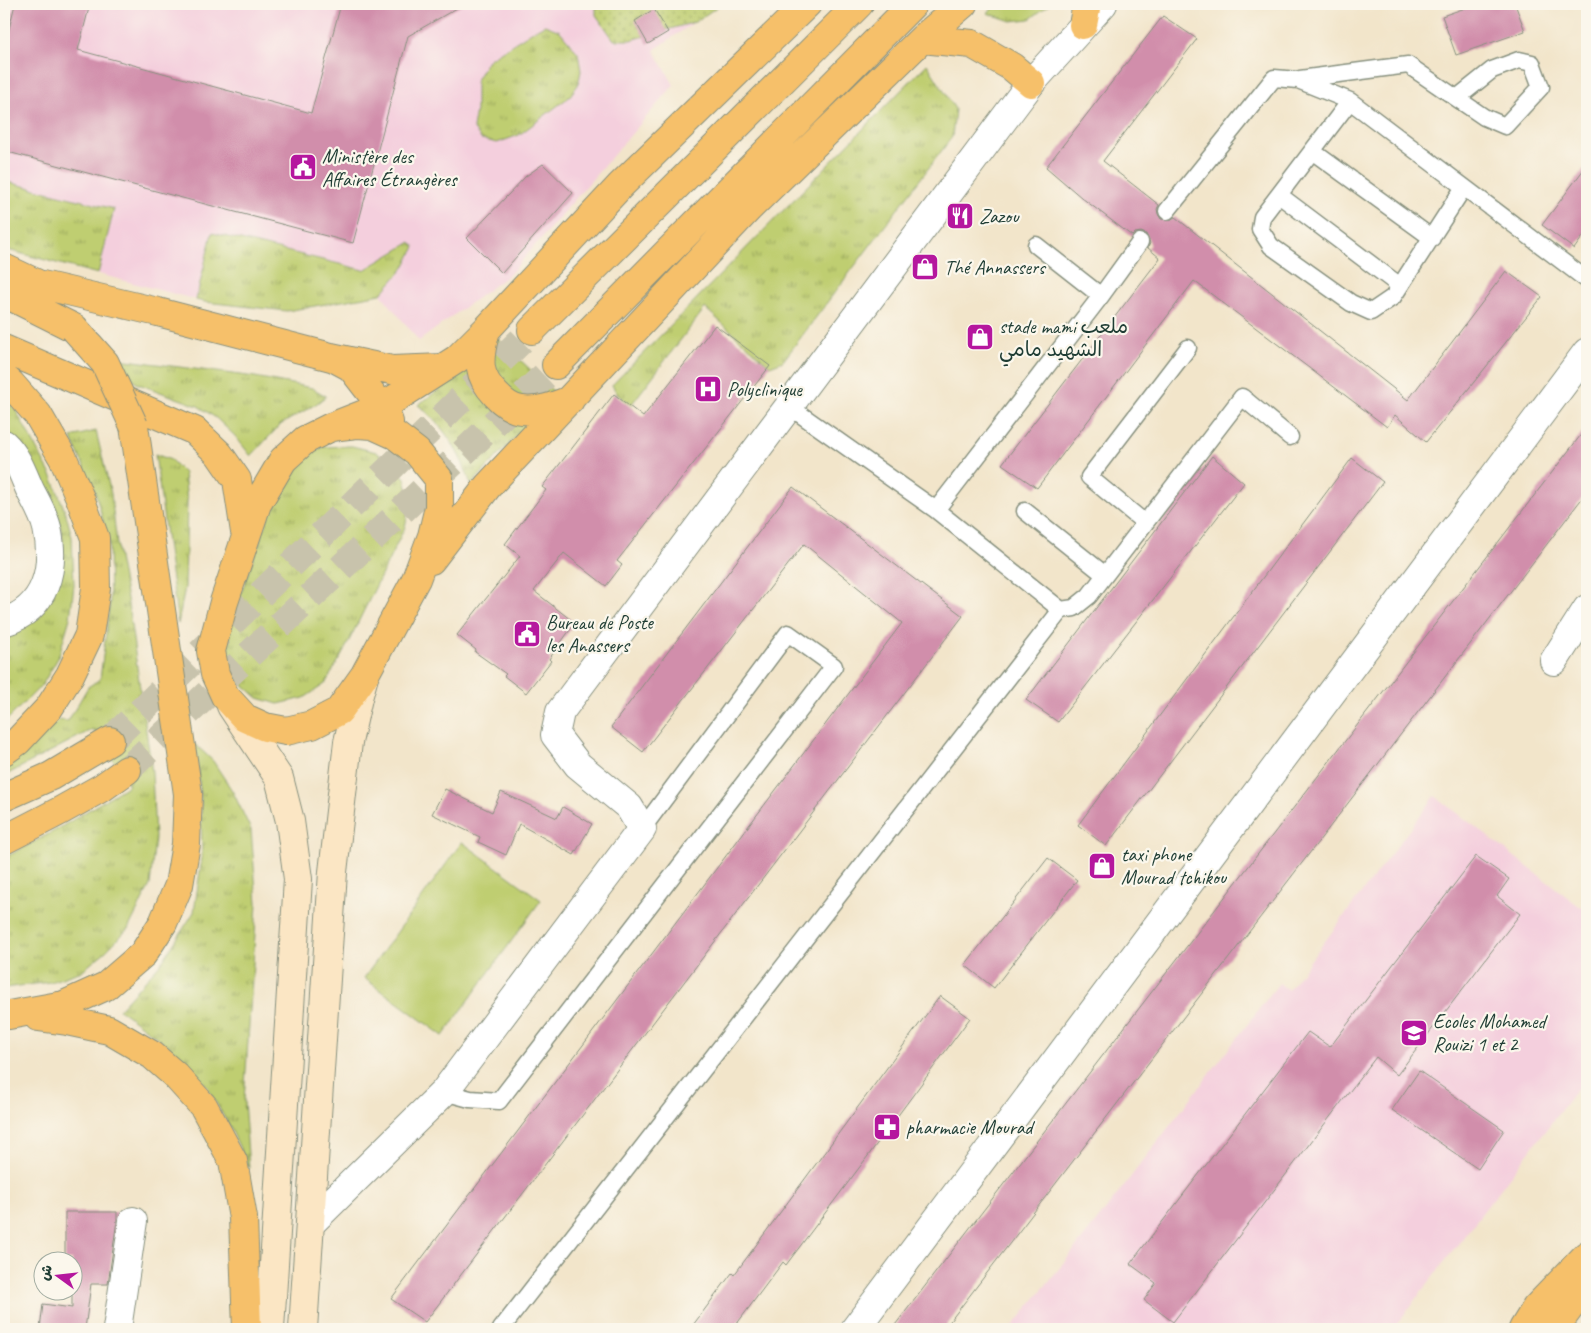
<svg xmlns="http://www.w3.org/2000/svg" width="1591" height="1333" font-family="Caveat,'Playpen Sans Arabic',sans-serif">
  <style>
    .built { fill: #f4cfdd }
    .grass { fill: url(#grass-tufts); stroke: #6f8652 }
    .park { fill: #bfce71; stroke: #6f8652 }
    .garden { fill: url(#garden-dots); stroke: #6f8652 }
    .building { fill: #d18eab }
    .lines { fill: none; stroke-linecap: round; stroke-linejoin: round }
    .trunk-tunnel { stroke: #c8c3ac; stroke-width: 28; stroke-dasharray: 28 14; stroke-linecap: butt }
    .service-casing { stroke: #88917f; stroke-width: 19 }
    .minor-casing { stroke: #88917f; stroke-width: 30 }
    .tertiary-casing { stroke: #88917f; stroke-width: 30 }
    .secondary-casing { stroke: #88917f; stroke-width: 30 }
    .trunk-casing { stroke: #88917f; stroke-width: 30 }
    .service { stroke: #fff; stroke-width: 16 }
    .minor { stroke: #fff; stroke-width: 28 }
    .tertiary { stroke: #fff; stroke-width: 28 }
    .secondary { stroke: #fbe6c4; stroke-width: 28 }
    .trunk { stroke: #f6c06b; stroke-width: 28 }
    .trunk-bridge-casing { stroke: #88917f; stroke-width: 30; stroke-linecap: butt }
    .trunk-bridge { stroke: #f6c06b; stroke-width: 28 }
    .labels { text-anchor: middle; stroke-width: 4.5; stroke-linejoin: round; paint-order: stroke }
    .poi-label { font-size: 20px; fill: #1f3d34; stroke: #fbf7ec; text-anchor: start }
  </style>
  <defs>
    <pattern id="grass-tufts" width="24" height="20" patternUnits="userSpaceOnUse" patternTransform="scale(1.25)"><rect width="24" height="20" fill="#bfce71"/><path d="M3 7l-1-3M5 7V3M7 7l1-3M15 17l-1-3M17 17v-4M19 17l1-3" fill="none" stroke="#9ba85e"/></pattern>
    <pattern id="garden-dots" width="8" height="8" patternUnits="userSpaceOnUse" patternTransform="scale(1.25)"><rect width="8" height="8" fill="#bfce71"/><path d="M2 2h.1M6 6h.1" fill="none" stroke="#9ba85e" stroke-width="1.8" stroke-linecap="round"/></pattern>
  </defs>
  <rect width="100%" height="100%" fill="#fbf7ec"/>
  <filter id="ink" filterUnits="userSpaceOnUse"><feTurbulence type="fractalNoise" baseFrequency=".02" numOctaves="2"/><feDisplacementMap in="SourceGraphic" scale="10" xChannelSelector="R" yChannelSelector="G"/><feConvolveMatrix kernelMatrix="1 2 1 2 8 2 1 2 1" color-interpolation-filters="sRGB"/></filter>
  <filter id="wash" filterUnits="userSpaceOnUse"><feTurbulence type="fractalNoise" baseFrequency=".0096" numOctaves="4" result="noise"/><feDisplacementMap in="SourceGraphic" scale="20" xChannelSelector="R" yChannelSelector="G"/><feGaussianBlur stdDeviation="1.12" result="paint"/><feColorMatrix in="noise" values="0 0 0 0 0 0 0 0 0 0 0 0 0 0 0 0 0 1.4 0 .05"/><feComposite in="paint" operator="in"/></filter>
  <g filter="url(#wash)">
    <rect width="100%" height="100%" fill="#f2e5ca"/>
    <path class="built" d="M4 4H721L654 50 674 85 511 273 419 341 381 294 287 311 205 302 4 249Z
      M1435 796 1587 912V1076L1393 1329H1011L1097 1221 1279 983 1288 990Z"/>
    <path class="grass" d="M998 4H1050L1030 19 1011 21 987 13Z
      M545 25 560 31 578 53 581 71 578 85 569 97 519 135 497 143 481 139 473 128 476 110V80L488 60 533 31Z
      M927 64 955 109 952 137 783 361 770 366 705 308 631 405 618 395 612 385Z
      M4 181 114 209 98 274 4 249Z
      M212 233 364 270 411 242 415 247 403 269 381 294 287 311 205 302 196 300Z
      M497 338 554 392 532 399 512 396 489 366Z
      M119 359 255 377 312 388 326 396 316 404 280 425 251 456 235 436 216 418 198 406 136 383Z
      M471 366 530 421 471 485C461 454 444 425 418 405Z
      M4 395 15 409 53 479 66 514 72 537 74 585 70 618 58 658 42 685 4 723V637L18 631 41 616 62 558 63 538 58 516 52 499 39 479 4 438Z
      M96 431 111 494 118 553 128 604 152 772 155 838 150 885 128 929 106 951 82 971 50 982 4 988V858L58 829 129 785 93 729 4 776V770L59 720 68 721 88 687 100 679 110 602 109 543 95 491 71 437Z
      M352 446 376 452 393 464 405 478 410 502 405 527 343 653 325 684 304 698 278 704 258 698 240 682 232 672 227 654V643L230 624 282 479 304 455 323 447Z
      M155 454 171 460 184 473 187 502 185 587 178 624Z
      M195 744 213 761 233 792 251 830 257 903 244 1101 249 1168 231 1129 206 1085 171 1048 119 1009 162 962 194 912 202 858 201 798Z"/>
    <path class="park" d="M462 842 541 900 443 1036 364 978Z"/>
    <path class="garden" d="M596 4H721L695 22 631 40H614L596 15Z"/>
    <g id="blocks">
      <path class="building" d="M15 4H90L78 50 311 113 341 4H464L408 36 353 243 4 151V50Z
        M1477 4H1515L1525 31 1456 55 1442 16Z
        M654 9 668 32 648 44 635 21Z
        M1163 16 1197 39 1103 161 1159 205 1157 209 1158 214 1161 219 1170 220 1175 217 1408 400 1506 271 1542 297 1426 442 1395 415 1387 427 1194 281 1037 488 1002 464 1160 258 1148 248 1150 243 1146 234 1141 232 1135 233 1132 236 1082 198 1046 167Z
        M543 164 573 193 502 273 467 238 526 176Z
        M1587 165V231L1574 249 1542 225Z
        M715 325 770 366 617 561 622 565 606 586 564 553 534 591 575 623 549 659 551 661 526 693 504 676 506 674 475 652 476 650 457 635 520 556 505 544 546 490 542 487 614 394 643 417Z
        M1587 427V492L944 1329H892Z
        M1212 456 1244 483 1058 722 1026 700Z
        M1352 458 1383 482 1106 846 1078 825Z
        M793 487 963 616 425 1322 391 1299 902 623 804 544 643 752 611 727Z
        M445 789 492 812 501 792 557 818 563 807 592 824 574 855 519 824 506 855 478 842 480 837 432 814Z
        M1476 856 1509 879 1497 896 1520 914 1397 1075 1376 1057 1173 1322 1144 1300 1156 1283 1130 1264 1308 1032 1330 1047Z
        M1048 858 1077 880 994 988 965 965Z
        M940 996 970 1018 862 1164 786 1265 783 1262 733 1329H690L732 1273 734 1275Z
        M1419 1071 1504 1130 1478 1169 1392 1110Z
        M65 1212H117V1220L108 1284H91L85 1329H40L43 1304 72 1308V1260H65Z"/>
    </g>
  </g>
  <g filter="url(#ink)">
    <use href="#blocks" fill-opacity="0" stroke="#88917f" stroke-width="1"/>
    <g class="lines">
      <path class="trunk-tunnel" d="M110 741 532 330
        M127 770 556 365"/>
      <g class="service-casing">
        <path id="service" d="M1300 79 1408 65 1484 117 1505 126 1541 87 1532 63 1519 60 1492 70 1457 98
          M1350 101 1262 217 1260 229 1271 246 1351 303 1371 312 1393 297 1464 187
          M1312 151 1432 238
          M1279 195 1400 286
          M1167 211 1274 78 1298 80 1350 101 1587 280
          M1036 245 1101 296
          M936 510 1101 296 1140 242
          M1025 511 1105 575
          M1145 523 1089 477 1188 348
          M1061 610 1074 608 1089 596 1242 397 1290 437
          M444 1092 470 1099 499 1101 834 666 788 633 642 829
          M501 1329 1061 610 936 510 790 407"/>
      </g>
      <g class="minor-casing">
        <path id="minor" d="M1554 661 1587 609
          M310 1224 444 1092 642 829 629 807 578 765 555 735 560 712 1031 83 1103 4
          M117 1329 133 1221
          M855 1329 1587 352"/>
      </g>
      <g class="tertiary-casing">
        <path id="tertiary" d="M4 444C17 456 23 474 30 490 36 502 44 515 47 528 56 568 46 609 4 622"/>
      </g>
      <g class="secondary-casing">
        <path id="secondary" d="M231 706 279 778 290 821 298 879 270 1329
          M303 1329 333 872 348 742 358 698 364 677"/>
      </g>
      <g class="trunk-casing">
        <path id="trunk" d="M1083 25 1087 4
          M922 39 972 44 1012 67 1031 83
          M4 268 38 284 158 312 331 357 392 370 443 368
          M4 293 74 328
          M486 330C483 342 479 354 481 368 483 384 505 409 522 410 539 412 555 406 570 400
          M532 330 859 4
          M4 349 195 431 219 454 237 480 245 532
          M336 359 351 367 382 407 389 422
          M556 365 913 4
          M4 378 11 384 38 415 63 458 80 498 95 538 96 588 89 635 70 675 49 708 18 741 4 751
          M331 427 357 424 373 425 395 435 417 452 439 479V507L432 536 416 579 364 676 339 711 312 725 286 731 265 727 245 718 225 696 215 674 211 651 224 602 257 504 283 460 305 440 331 427 382 407 457 359 486 330 621 185 807 4
          M431 560 488 486 749 208 922 39 963 4
          M4 797 51 776 110 741
          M4 840 60 811 103 787 127 770
          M9 1015 64 1005 106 986 143 954 163 923 179 885 186 844 188 794 134 426
          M38 1017 67 1021 109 1030 152 1055 175 1075 204 1107 233 1161 243 1218 247 1329
          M1523 1329 1536 1308 1587 1255
          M1554 1329 1587 1284"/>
      </g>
      <use href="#service" class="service"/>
      <use href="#minor" class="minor"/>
      <use href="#tertiary" class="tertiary"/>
      <use href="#secondary" class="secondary"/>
      <use href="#trunk" class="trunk"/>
      <g class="trunk-bridge-casing">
        <path id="trunk-bridge" d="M74 328 105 363 134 426"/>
      </g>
      <use href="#trunk-bridge" class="trunk-bridge"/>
    </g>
  </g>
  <defs>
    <g id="civic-square" transform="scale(1.4375)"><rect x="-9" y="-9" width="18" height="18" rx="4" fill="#b5179e" stroke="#fbf7ec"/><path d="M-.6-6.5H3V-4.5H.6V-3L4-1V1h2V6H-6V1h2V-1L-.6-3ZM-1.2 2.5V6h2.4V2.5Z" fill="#fff"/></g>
    <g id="restaurant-square" transform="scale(1.4375)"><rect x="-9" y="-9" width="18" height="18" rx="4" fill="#b5179e" stroke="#fbf7ec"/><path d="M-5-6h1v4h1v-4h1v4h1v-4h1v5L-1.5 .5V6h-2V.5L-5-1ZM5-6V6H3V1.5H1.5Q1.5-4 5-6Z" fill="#fff"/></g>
    <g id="shop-square" transform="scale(1.4375)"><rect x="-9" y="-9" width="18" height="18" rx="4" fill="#b5179e" stroke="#fbf7ec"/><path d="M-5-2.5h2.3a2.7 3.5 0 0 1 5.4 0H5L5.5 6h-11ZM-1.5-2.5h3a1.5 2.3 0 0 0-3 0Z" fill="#fff"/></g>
    <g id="hospital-square" transform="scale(1.4375)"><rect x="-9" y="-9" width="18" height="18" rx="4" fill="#b5179e" stroke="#fbf7ec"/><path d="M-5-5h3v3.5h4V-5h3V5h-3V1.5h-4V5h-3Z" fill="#fff"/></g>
    <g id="school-square" transform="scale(1.4375)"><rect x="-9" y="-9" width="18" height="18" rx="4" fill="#b5179e" stroke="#fbf7ec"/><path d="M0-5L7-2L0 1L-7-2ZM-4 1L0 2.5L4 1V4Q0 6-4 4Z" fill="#fff"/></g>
    <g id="pharmacy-square" transform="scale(1.4375)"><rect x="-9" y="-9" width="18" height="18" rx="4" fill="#b5179e" stroke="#fbf7ec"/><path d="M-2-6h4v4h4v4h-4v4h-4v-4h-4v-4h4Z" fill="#fff"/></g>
  </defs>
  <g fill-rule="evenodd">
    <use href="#civic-square" x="303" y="167"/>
    <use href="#restaurant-square" x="960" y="216"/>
    <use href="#shop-square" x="925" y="267"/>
    <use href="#shop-square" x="980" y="337"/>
    <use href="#hospital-square" x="708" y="389"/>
    <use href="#civic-square" x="527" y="634"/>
    <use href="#shop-square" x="1102" y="866"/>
    <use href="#school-square" x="1414" y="1033"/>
    <use href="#pharmacy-square" x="887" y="1127"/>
  </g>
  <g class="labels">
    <g class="poi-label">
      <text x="322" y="163">Ministère des<tspan x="322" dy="23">Affaires Étrangères</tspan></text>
      <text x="979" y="223">Zazou</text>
      <text x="944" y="274">Thé Annassers</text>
      <text x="999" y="333">stade mami ملعب<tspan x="999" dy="23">الشهيد مامي</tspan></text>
      <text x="727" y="396">Polyclinique</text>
      <text x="546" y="629">Bureau de Poste<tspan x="546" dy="23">les Anassers</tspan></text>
      <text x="1121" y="861">taxi phone<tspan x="1121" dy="23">Mourad tchikou</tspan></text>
      <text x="1433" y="1028">Ecoles Mohamed<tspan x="1433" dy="23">Rouizi 1 et 2</tspan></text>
      <text x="906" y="1134">pharmacie Mourad</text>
    </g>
  </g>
  <rect width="1591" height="1333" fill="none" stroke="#fbf7ec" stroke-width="20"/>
  <g transform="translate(58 1276) rotate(285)"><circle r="24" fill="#fbf7ec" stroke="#a3ada2"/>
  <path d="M0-4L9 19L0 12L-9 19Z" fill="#b5179e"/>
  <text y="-8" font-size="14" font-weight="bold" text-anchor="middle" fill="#1f3d34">ش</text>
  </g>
</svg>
